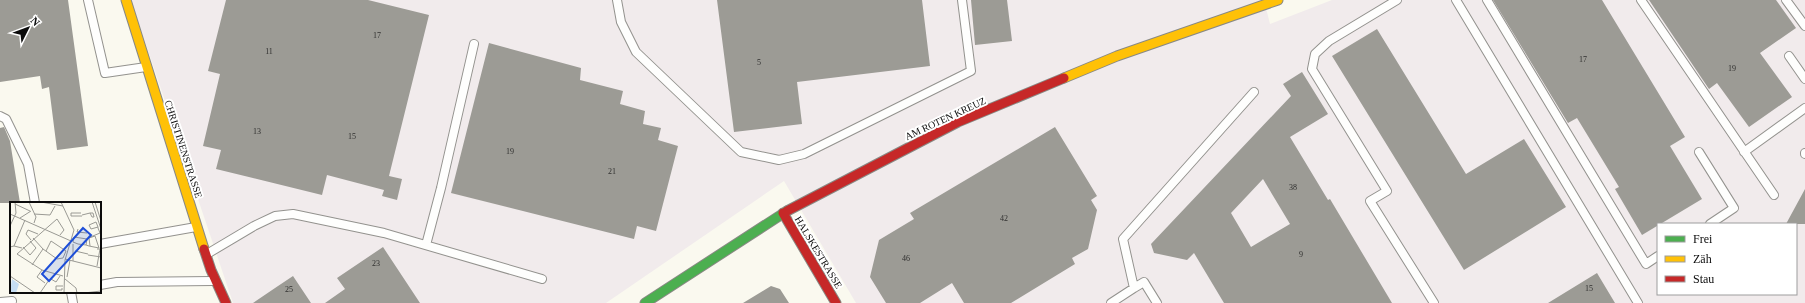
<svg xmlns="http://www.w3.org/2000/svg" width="1805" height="303" font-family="Georgia,serif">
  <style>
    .industrial { fill: #f1ebec; fill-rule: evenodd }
    .building { fill: #9c9b95; fill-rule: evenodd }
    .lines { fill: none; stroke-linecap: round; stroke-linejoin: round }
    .lane-casing { stroke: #93928e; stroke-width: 10 }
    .fast-casing { stroke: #898984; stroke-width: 11 }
    .slow-casing { stroke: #898984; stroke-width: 11 }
    .jam-casing { stroke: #898984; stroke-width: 11 }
    .lane { stroke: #fefefd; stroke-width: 8 }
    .fast { stroke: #4caf50; stroke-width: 9 }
    .slow { stroke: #ffc107; stroke-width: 9 }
    .jam { stroke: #c62828; stroke-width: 9 }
    .labels { text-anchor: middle; stroke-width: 4; stroke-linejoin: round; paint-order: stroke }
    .number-label { font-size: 8px; fill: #2f2f2e }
    .street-label { font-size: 10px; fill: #0b0b0b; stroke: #fff }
    .inset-road { fill: none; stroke: #9a9a94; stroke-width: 1 }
    .view { fill: #1d4ed8; fill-opacity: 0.15; stroke: #1d4ed8; stroke-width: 2 }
    .inset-edge { fill: none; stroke: #0b0b0b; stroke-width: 2 }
  </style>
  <rect width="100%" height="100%" fill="#faf9ef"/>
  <path class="industrial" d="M131 0H1264L1270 24 1332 0H1805V303H856L784 181 606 303H233ZM1658 224H1796V294H1658Z"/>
  <path class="building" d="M0 0H68L88 146 57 150 49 87 42 89 40 76 0 82Z
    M226 0H368L429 15 389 176 402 179 397 200 382 196 384 190 327 175 322 195 216 169 221 150 203 146 220 74 208 71Z
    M717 0H922L930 66 797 82 802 124 734 132Z
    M971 0H1007L1012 41 975 45Z
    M1493 0H1602L1685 137 1670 146 1702 199 1642 235 1615 189 1619 187 1577 118 1568 123Z
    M1649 0H1776L1796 28 1760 53 1792 97 1749 127 1717 83 1709 89Z
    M1377 29 1466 174 1524 139 1566 207 1464 270 1332 56Z
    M489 43 581 68 580 80 623 91 620 104 645 111 643 124 661 128 658 140 678 146 656 231 637 226 634 239 451 193Z
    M1302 72 1328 114 1290 137 1328 200 1330 199 1392 303H1224L1194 253 1187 260 1154 253 1151 244 1291 96 1283 84ZM1263 179 1290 224 1251 247 1231 213Z
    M4 127 10 141 20 203H0V128Z
    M1055 127 1097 196 1091 200 1097 210 1088 249 1072 258 1075 264 1011 303H964L952 283 920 303H886L870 277 879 240 914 219 910 213Z
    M1805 189V224H1786Z
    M383 247 420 303H325L345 289 337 278Z
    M1597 273 1615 303H1548Z
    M293 276 311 303H253L278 286Z
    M771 286 780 289 789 303H743Z"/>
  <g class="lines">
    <g class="lane-casing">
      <path id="lane" d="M88 0 105 73 146 67
        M617 0 621 22 636 52 741 152 779 160 804 154 971 71 962 0
        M1397 0 1329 41 1315 54 1312 69 1387 191 1370 201 1434 303
        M1456 0 1638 303
        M1487 0 1646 264 1658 256
        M1641 0 1774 195
        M1786 0 1805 26
        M1789 56 1805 79
        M0 116 6 119 28 164 35 203
        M1699 152 1734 208 1710 224
        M1744 152 1805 108
        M1805 153V154
        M100 244 196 227
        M426 245 441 188 474 44
        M207 254 254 226 275 216 293 214 384 233 542 279
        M100 285 117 282 213 281
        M1134 288 1144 282 1157 303
        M71 292 73 303
        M0 302 12 301
        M1111 303 1134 288 1123 239 1254 92"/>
    </g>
    <g class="fast-casing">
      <path id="fast" d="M645 303 787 211"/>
    </g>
    <g class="slow-casing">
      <path id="slow" d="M126 0 204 249
        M1064 78 1117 56 1278 0"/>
    </g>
    <g class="jam-casing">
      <path id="jam" d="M787 211 958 122 1064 78
        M783 213 836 303
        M204 249 211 270 226 303"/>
    </g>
    <use href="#lane" class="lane"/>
    <use href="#fast" class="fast"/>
    <use href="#slow" class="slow"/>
    <use href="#jam" class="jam"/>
  </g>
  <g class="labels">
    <g class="number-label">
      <text x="377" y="38">17</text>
      <text x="269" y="54">11</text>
      <text x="1583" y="62">17</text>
      <text x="759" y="65">5</text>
      <text x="1732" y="71">19</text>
      <text x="257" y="134">13</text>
      <text x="352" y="139">15</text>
      <text x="510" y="154">19</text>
      <text x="612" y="174">21</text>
      <text x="1293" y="190">38</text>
      <text x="1004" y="221">42</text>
      <text x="1301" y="257">9</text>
      <text x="906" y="261">46</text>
      <text x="376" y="266">23</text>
      <text x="1589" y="291">15</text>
      <text x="289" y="292">25</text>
    </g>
    <g class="street-label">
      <text transform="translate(945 118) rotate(-25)" y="4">AM ROTEN KREUZ</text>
      <text transform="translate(184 149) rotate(72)" y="4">CHRISTINENSTRASSE</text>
      <text transform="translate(819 252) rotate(59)" y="4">HALSKESTRASSE</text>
    </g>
  </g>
  <g transform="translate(10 202)">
    <rect width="91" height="91" fill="#faf9ef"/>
    <path d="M2 77 9 82 6 91 0 90Z" fill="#c6def3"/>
    <path class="inset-road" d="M19 0 26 15 24 21M31 0 53 4M51 0 64 28 55 58 54 91M82 0 91 27M85 0 91 19M5 2 20 9M71 11H61V14H72M0 12 61 39M24 12 40 13 45 4M72 13 80 11H83L84 15H82L80 11M10 16 21 9M0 24 6 11 5 0M68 27 67 30 77 31M50 33 54 28 47 17 7 52 32 68 53 74M78 36 90 31 88 26V25L86 20 79 23 81 27 88 25M21 38 16 32 18 28 28 32M63 42V59M76 43 77 37 64 35 63 40 68 42 76 43 79 44M4 44 15 18M79 44 89 46 85 34 79 36 80 44M0 45 4 44 12 46M13 45 20 53 26 46 20 39M33 47 47 57 53 56 56 49 41 39 36 49M87 47H90L87 64M65 49 78 52M78 53 91 55M55 57 91 66M22 63 33 47 23 36M32 68 27 75 35 81M44 73 41 77 46 80 50 74M0 74 25 91M57 75 60 58M55 77 66 86 67 91M52 86V88H46V84H53M30 91 39 78M74 91 91 89"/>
    <path class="view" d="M73 26 81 33 39 79 32 72Z"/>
    <rect width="91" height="91" class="inset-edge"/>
  </g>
  <rect x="1657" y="223" width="140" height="72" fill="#ffffff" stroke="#9d9d9d"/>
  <rect x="1665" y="236" width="20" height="6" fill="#4caf50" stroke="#9d9d9d"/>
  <text x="1693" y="243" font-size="12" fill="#0b0b0b">Frei</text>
  <rect x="1665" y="256" width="20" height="6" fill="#ffc107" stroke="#9d9d9d"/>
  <text x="1693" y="263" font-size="12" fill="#0b0b0b">Zäh</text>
  <rect x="1665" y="276" width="20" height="6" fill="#c62828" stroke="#9d9d9d"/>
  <text x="1693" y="283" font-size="12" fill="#0b0b0b">Stau</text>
  <g transform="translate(28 28) rotate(48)" stroke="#ffffff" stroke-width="3" paint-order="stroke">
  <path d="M0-3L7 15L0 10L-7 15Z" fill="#0b0b0b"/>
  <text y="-6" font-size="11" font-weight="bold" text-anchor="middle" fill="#0b0b0b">N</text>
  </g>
</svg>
